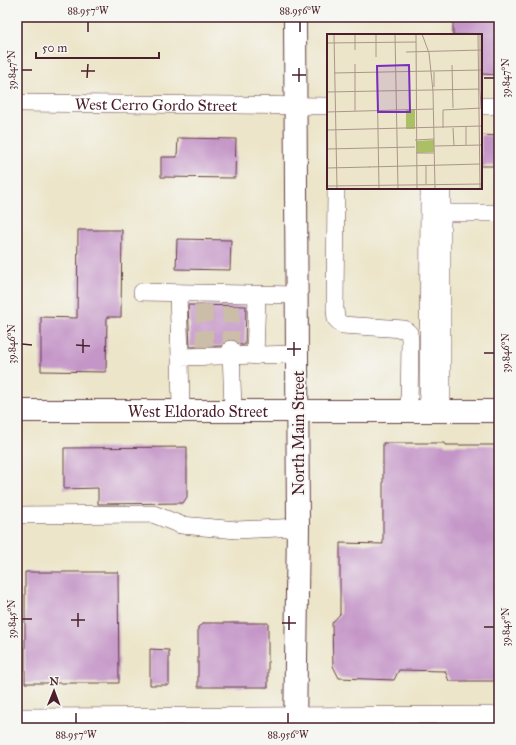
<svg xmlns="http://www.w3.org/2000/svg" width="516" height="745" font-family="'IM FELL Great Primer',serif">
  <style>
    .green { fill: #abc064; stroke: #7a7048 }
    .building { fill: #c495c7 }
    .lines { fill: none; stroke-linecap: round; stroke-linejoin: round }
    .minor-tunnel { stroke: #ccbda9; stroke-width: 17; stroke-dasharray: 17 8; stroke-linecap: butt }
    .minor-casing { stroke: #623d43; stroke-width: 18 }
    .major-casing { stroke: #623d43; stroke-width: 24 }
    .minor { stroke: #fff; stroke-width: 17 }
    .major { stroke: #fff; stroke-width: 22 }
    .ticks { fill: none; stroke: #4a1f2b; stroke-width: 1.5 }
    .labels { text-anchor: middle; stroke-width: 4; stroke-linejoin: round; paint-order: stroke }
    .street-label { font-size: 16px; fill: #4a1f2b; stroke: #f6f6f2 }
    .inset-road { fill: none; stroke: #ab968a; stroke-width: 1 }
    .view { fill: #7b2cbf; fill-opacity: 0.15; stroke: #7b2cbf; stroke-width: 2 }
    .inset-edge { fill: none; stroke: #4a1f2b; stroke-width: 2 }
    .neatline { fill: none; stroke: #4a1f2b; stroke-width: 1.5 }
    .ticks-label { font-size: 10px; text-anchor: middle; fill: #4a1f2b }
  </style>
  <rect width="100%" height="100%" fill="#f6f6f2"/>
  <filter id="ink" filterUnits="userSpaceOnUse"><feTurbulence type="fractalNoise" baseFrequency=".025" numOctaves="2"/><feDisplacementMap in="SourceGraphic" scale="8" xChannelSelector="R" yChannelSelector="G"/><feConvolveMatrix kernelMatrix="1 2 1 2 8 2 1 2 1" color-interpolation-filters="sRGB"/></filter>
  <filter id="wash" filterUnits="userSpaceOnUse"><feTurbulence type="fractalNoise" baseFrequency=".012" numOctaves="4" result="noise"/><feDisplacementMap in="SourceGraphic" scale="16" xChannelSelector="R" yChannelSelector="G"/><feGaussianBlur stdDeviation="0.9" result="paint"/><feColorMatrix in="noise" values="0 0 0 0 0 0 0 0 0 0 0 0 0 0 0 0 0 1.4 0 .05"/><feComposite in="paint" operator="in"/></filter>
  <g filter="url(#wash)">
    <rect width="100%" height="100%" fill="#ece5c9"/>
    <path class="green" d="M499 715V728H448V716Z"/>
    <g id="blocks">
      <path class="building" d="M453 17H499V75L481 74V35H453Z
        M481 135 499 136V166H481Z
        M178 138 236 139 235 178 161 177V157H177Z
        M78 230H122L121 317H107L106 372 41 371V317L77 318Z
        M177 239 231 240 230 270 176 269Z
        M188 305 246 306 245 345H240L236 340 231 339 225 341 222 346 190 347Z
        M383 443H445V445H499V681H449L445 671 399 670 394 680 339 678 333 666 332 623 340 614V543L383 544Z
        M187 447V497L183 503 98 504V488L64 489V448Z
        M25 572H118L119 683H25Z
        M204 623H268V687H198V627Z
        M150 649 169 650V685H150Z"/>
    </g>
  </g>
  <g filter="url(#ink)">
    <use href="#blocks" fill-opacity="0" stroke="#623d43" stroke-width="1"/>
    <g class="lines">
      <path class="minor-tunnel" d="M204 305 205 348
        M231 306V349"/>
      <g class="minor-casing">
        <g id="minor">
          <path id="s1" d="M17 103 328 106"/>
          <path d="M481 106H499"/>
          <path d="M336 188 335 309 336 319 342 325 404 329 409 333 410 340 409 411"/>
          <path d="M442 188V411"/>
          <path d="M442 213H499"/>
          <path d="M142 292 297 295"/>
          <path d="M178 293 180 357"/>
          <path d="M231 349 233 411"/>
          <path d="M255 356 257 295"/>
          <path d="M181 411 180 357 297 354"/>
          <path d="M428 411 429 188"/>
          <path d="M17 515 153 514 181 525 237 530 298 527"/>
          <path d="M17 717 499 715"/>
        </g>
      </g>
      <g class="major-casing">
        <g id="major">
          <path id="s2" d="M17 411H499"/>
          <path d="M295 728 298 527 295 17"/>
        </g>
      </g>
      <use href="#minor" class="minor"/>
      <use href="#major" class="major"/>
    </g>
  </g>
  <path class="ticks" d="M88 32V22M300 32V22M22 70H32M81 71H95M292 75H306M87 78 88 64M484 78H494M299 82V68M22 344 32 345M76 345 90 346M287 349H301M83 353V339M484 353H494M294 356V342M22 619H32M71 620H85M282 623H296M78 627V613M484 627H494M289 630V616M76 723V713M288 723V713"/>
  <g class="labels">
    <g class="street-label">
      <text dy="6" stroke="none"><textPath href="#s1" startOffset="139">West Cerro Gordo Street</textPath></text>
      <text dy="6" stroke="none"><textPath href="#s2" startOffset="181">West Eldorado Street</textPath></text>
      <text transform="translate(298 433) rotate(-90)" y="6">North Main Street</text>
    </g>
  </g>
  <g transform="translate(327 34)">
    <rect width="155" height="155" fill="#ece5c9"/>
    <path d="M79 76H88V95H79ZM107 106V118L90 119 89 107Z" fill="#abc064"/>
    <path class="inset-road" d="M7 0 10 155M49 0V23M68 0 71 155M89 0 90 155M95 0 102 19 106 57 108 155M151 0 153 155M0 9 89 8M28 16V0M79 18 155 16M28 30V77M125 31 126 74M50 38 52 155M107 38V53M7 39 155 36M153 54V0M153 56 154 73M0 58 155 55M116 76 155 74M0 78 106 75M139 93V111M116 94V76M126 94 127 112M0 96 155 92M88 106 107 105M108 112 155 111M0 115 88 113M89 119H107M99 131V150M42 133 153 130M0 134 43 133M0 152 155 150"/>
    <path class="view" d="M82 31 83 78H51L50 32Z"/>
    <rect width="155" height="155" class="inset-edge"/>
  </g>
  <rect width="516" height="745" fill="none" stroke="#f6f6f2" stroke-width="44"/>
  <g transform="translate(54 691) rotate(1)" stroke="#f6f6f2" stroke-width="3" paint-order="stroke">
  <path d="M0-3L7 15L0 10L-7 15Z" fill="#4a1f2b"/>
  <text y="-6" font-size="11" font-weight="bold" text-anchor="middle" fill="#4a1f2b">N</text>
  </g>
  <path d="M36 52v6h123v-6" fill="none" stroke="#4a1f2b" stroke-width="2"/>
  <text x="42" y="52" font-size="12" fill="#4a1f2b" stroke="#f6f6f2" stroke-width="3" paint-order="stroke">50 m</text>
  <rect x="22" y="22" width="472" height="701" class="neatline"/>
  <g class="ticks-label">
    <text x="88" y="14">88.957°W</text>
    <text x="300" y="14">88.956°W</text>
    <text transform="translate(11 70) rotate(-90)" y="4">39.847°N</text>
    <text transform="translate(505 78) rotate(-90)" y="4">39.847°N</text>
    <text transform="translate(11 344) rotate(-90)" y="4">39.846°N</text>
    <text transform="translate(505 353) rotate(-90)" y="4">39.846°N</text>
    <text transform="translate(11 619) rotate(-90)" y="4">39.845°N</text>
    <text transform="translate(505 627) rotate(-90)" y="4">39.845°N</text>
    <text x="76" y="738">88.957°W</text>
    <text x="288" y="738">88.956°W</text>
  </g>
</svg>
